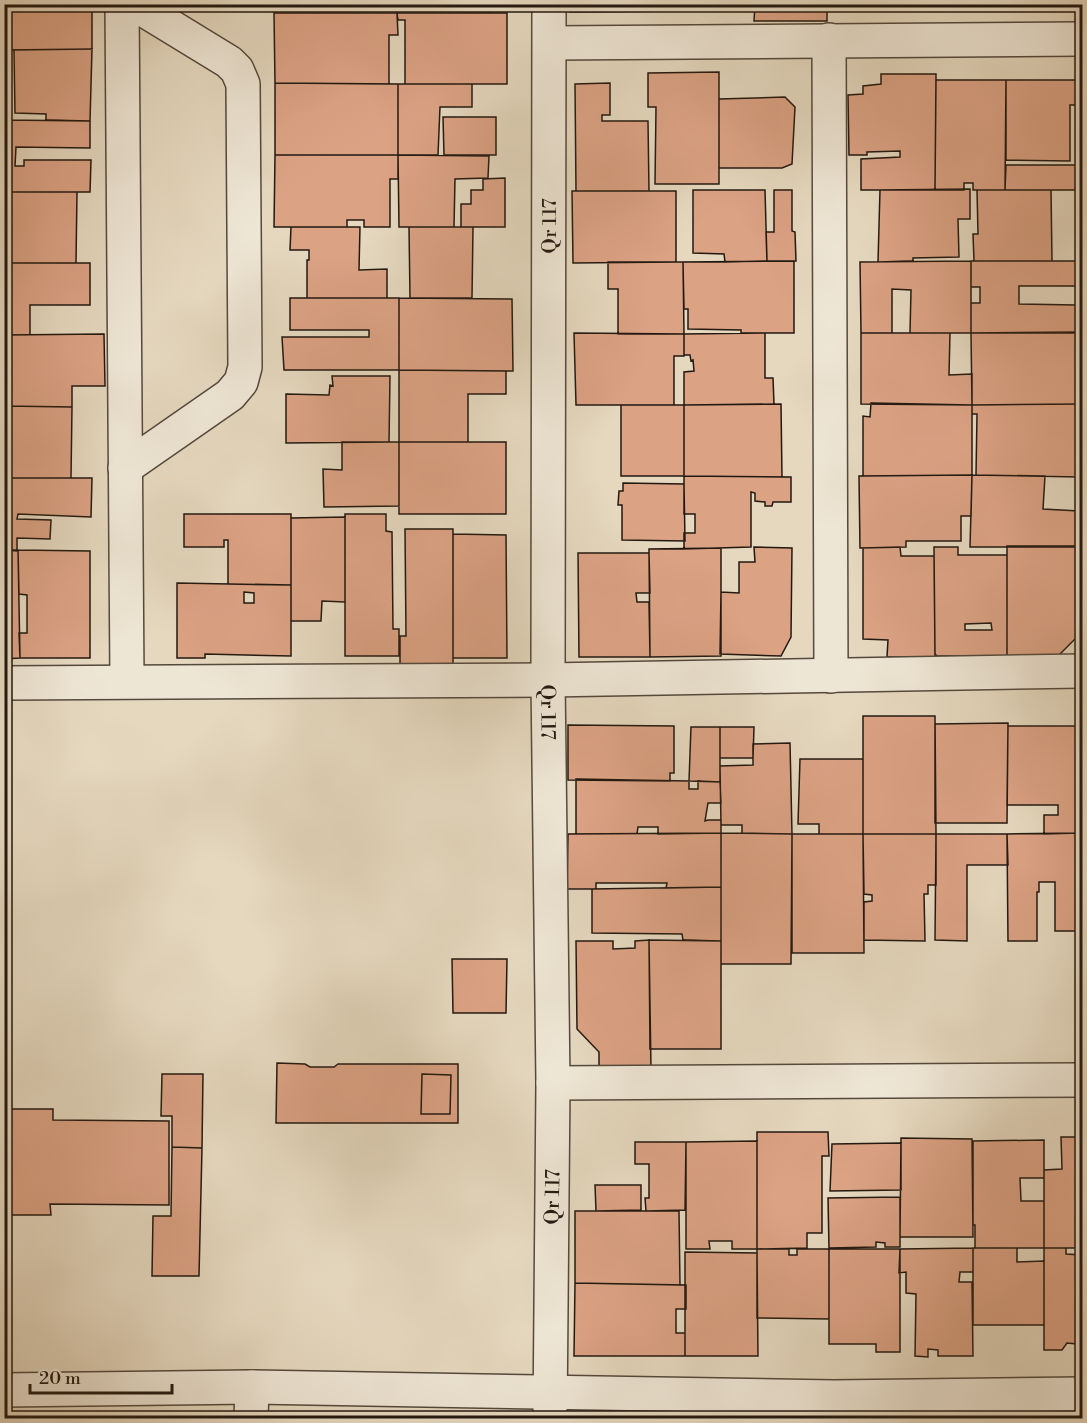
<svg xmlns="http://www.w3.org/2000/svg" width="1087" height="1423" font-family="'Libre Bodoni',serif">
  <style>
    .building { fill: #dba284; stroke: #231911; stroke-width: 1.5; fill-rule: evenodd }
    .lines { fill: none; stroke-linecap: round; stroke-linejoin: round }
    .minor-casing { stroke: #54493c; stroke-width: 36 }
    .minor { stroke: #eee6d5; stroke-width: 33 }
    .labels { text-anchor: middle; stroke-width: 4.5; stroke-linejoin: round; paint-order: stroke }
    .street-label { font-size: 20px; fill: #231911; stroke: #eee6d5 }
  </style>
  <rect width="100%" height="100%" fill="#e5d8bf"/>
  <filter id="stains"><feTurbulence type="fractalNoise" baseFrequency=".00333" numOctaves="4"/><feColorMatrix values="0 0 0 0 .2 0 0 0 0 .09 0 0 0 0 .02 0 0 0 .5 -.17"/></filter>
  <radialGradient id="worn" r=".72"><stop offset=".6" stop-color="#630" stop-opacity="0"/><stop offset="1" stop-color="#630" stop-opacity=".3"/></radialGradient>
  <path class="building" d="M4 4H92V49L4 50Z
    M313 4H392V9H359V13H313Z
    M397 4H490V13H398Z
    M570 4H683V11L570 12Z
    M755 4H827V21H754Z
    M827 4H854L855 11H827Z
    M871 4H898V11H871Z
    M898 4H970V10L898 11Z
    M970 4H1042V11L970 10Z
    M274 13H397L398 35H389V84L275 83Z
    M397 13H507V84H405V20H398Z
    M92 49 90 121 46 120V114L15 113 14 50Z
    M4 50H10L11 120H4Z
    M719 72V184H655L656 107H648V73Z
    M881 74H936L935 190H861V159L900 157V151L867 152V155H849L848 95 863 94V86L881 84Z
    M936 80H1006L1005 190H973V183H964V190H935Z
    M1006 80H1077V105H1070V161L1006 160Z
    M275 83 398 84V155H275Z
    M610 83V115H602V121H648L649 191H576L575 84Z
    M398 84H472V107H440L438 155H398Z
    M785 97 795 107 792 164 782 168H719V99Z
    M443 117H496V155H444Z
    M4 120 90 121V148L16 147 15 166H24V160H91L90 192H4Z
    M275 155H398V179H390V227H364V220H347V227H274Z
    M398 155 489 156 488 178 455 179 454 227H399Z
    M1006 165H1076V190H1005Z
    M505 178V227H461V204H471V190H483V179Z
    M970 189V219H958L959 257 913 258V261L878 262 880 190Z
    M693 190H765L767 261 725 262 724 254 693 253Z
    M774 190H792V231L795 232 796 261H767L766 232H774Z
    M977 190H1051L1052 261H974L973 234H978Z
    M572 191H676V262L573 263Z
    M4 192H77L76 263H4Z
    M291 227H360L359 270 387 269V298H307V260H309V250H290Z
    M409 227H473L472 298H410Z
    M794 261V333H741V330L688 329V309H684L683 262Z
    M971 261V333H910L911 290 892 289V333H861L860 262Z
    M971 261H1076V286H1019V304L1076 305V333H971V303H980V287H971Z
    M608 262H683L684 334H618V289H608Z
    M4 263H90V305H30V335H4Z
    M290 298H399V370H284L282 337H369V330H290Z
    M399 298 512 299 513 371 399 370Z
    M1082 332V354H1080L1081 404 972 405 971 333Z
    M574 333 684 334V356H674V405H576Z
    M765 333V378H773L774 404 684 405V372L694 371 693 360 691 361 690 355H684V334Z
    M861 333H950L949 375 972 374V405L861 404Z
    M104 334 105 386H72V407L4 406V335Z
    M399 370 506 371V394H468V442H399Z
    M332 376H390L389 442 286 443V394L329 395 330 385 333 386Z
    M871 403 972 405V475L863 476V416L870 417Z
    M781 404 782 477 684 476V405Z
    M1081 404V472H1078V477L976 475 977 414H972V405Z
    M621 405H684V476H621Z
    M4 406 72 407 71 478H4Z
    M342 442H399V506L324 507 323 469 342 470Z
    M399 442H506V514H399Z
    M972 475 971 516H961V541H906V547L860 548 859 476Z
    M972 475 1045 476 1043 509 1079 511V547H970Z
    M684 476 791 477V502H773L772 506H765V502L755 501V493L751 492V547L684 549V533H695V514H684Z
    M4 478H92L91 517 18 514 17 519 51 520 50 539 17 538V551L4 550Z
    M623 483 684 484 685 541 622 540V505H618L619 491H623Z
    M184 514H291V585L228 584V540H224V547H184Z
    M345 514H386V531L392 532 393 629H399V656H345Z
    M345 517V602L322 601 321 621H291V518Z
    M405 529H453V664H400V636H406Z
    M453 534 506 535 507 658H453Z
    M1007 546H1080L1079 635 1058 656H1007Z
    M754 547 792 548 791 637 781 656 720 654 721 592 739 593V562H755Z
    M900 547 901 556H934L935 654 938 657H887L888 640 863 639V548Z
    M934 547H958V555H1007V656H935ZM991 623 992 630H965V624Z
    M721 548V656L650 657 649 549Z
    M4 550H18L20 658 4 659Z
    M18 550 90 551V658H20L19 633H27V595L19 594Z
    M578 553H649L650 593H636L637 602H649L650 657H579Z
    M177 583 291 585V656L205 654V658H177ZM244 592 254 593V603H244Z
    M863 716H935L936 834H863Z
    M1008 723 1007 823H935V724Z
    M568 725 674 726V773H670V781L568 780Z
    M1008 726H1079L1078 833 1044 834V815H1058V805H1007Z
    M1079 726H1082V796H1078Z
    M691 727H720V782L689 781Z
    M720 727H754L753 758H720Z
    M790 743 792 834 742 833V825H721L720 766 753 765V744Z
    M800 759H863V834H819V824H798Z
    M576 779 689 781V789H698V781L720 782 721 803H708L705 821 708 820H721V833L658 834V827H638L637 834H576Z
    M1078 800H1082V833H1078Z
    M721 833 792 834 791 964H721Z
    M721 833V887L666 888 667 883H596V889H567L568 834Z
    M1078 833H1082V885H1078Z
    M1078 833V931H1055V882H1039V892H1037V941H1008L1007 834Z
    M792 834H863L864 953H792Z
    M863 834H936V885H928V894H924L925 941 864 940V902L872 901V895L864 894Z
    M936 834H1007L1008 865H967V941L935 940Z
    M721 887V941L683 940 682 934 592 933V889Z
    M1078 895H1082V954H1078Z
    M649 940 651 1069H599V1052L577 1029 576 941H613V949L635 948V941Z
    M649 940 721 941V1049H650Z
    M452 959H507L506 1013H453Z
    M277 1063 305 1064 310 1067H334L338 1064H458V1123H276ZM422 1074 451 1075 450 1114H421Z
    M162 1074H203L202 1148 172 1147V1116H161Z
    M422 1074 451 1075 450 1114H421Z
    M5 1109H53V1120L169 1121V1205L50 1204 51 1215H5Z
    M757 1132H828L829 1156H822V1233H807V1248L757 1249Z
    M1061 1137H1082V1248H1044V1170L1062 1169Z
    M901 1138 972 1139 973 1237H900Z
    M1044 1140V1178H1020L1021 1201H1044V1248H975V1225H973V1141Z
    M757 1141V1249H732V1241H709L710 1249H686V1142Z
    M635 1142H686L685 1210 646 1211 645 1198H649V1164H635Z
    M901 1143V1190L830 1191 832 1144Z
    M172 1147 202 1148 199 1276H152L153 1216H171Z
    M595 1185H641V1210L596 1211Z
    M900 1197V1247H885V1243L876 1242V1247L829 1248 828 1198Z
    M575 1211H679L680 1285 575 1283Z
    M973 1248H1017V1262L1044 1261V1325H973Z
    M973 1248V1272H960L959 1282H972L973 1356H938V1350L928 1349V1357L915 1356 916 1294 906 1293V1272L899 1273 900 1249Z
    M1044 1248H1066V1254L1082 1255V1348L1077 1344 1067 1343 1062 1350H1044Z
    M757 1249H789V1255H797V1249H829V1319L757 1318Z
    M829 1249H900V1352H876V1344H829Z
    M685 1252 757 1253 758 1356H685Z
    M575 1283 686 1285V1309H676V1333H685V1356H574Z
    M437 1415H491L501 1418H437Z
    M364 1416V1418H291V1417Z"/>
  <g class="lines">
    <g class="minor-casing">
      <g id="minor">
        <path d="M122 4 127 681"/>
        <path id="s1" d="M549 4 548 680 553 1083 550 1418"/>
        <path d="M829 40 831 676"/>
        <path d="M550 43 1082 39"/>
        <path d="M125 468 230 395 241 382 245 367 243 84 237 70 229 62 134 4"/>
        <path d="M4 683 548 680 1082 671"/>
        <path d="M553 1083 1082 1080"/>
        <path d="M4 1390 252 1387 834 1397 1082 1394"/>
        <path d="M251 1418 252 1387"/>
      </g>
    </g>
    <use href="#minor" class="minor"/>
  </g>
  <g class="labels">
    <g class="street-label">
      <text transform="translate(549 226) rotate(-90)" y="7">Qr 117</text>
      <text dy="7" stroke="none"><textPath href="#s1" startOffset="708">Qr 117</textPath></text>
      <text transform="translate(552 1197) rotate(-89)" y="7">Qr 117</text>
    </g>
  </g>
  <rect width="1087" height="1423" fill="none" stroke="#e5d8bf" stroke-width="24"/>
  <rect x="6" y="6" width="1075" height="1411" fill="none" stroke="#231911" stroke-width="3"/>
  <rect x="12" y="12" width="1063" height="1399" fill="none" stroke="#231911" stroke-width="1.5"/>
  <path d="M30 1384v9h142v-9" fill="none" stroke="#231911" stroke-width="3"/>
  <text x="39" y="1384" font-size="18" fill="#231911" stroke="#eee6d5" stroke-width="4.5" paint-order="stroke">20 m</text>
  <rect width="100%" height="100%" filter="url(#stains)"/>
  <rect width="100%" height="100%" fill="url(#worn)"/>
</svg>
